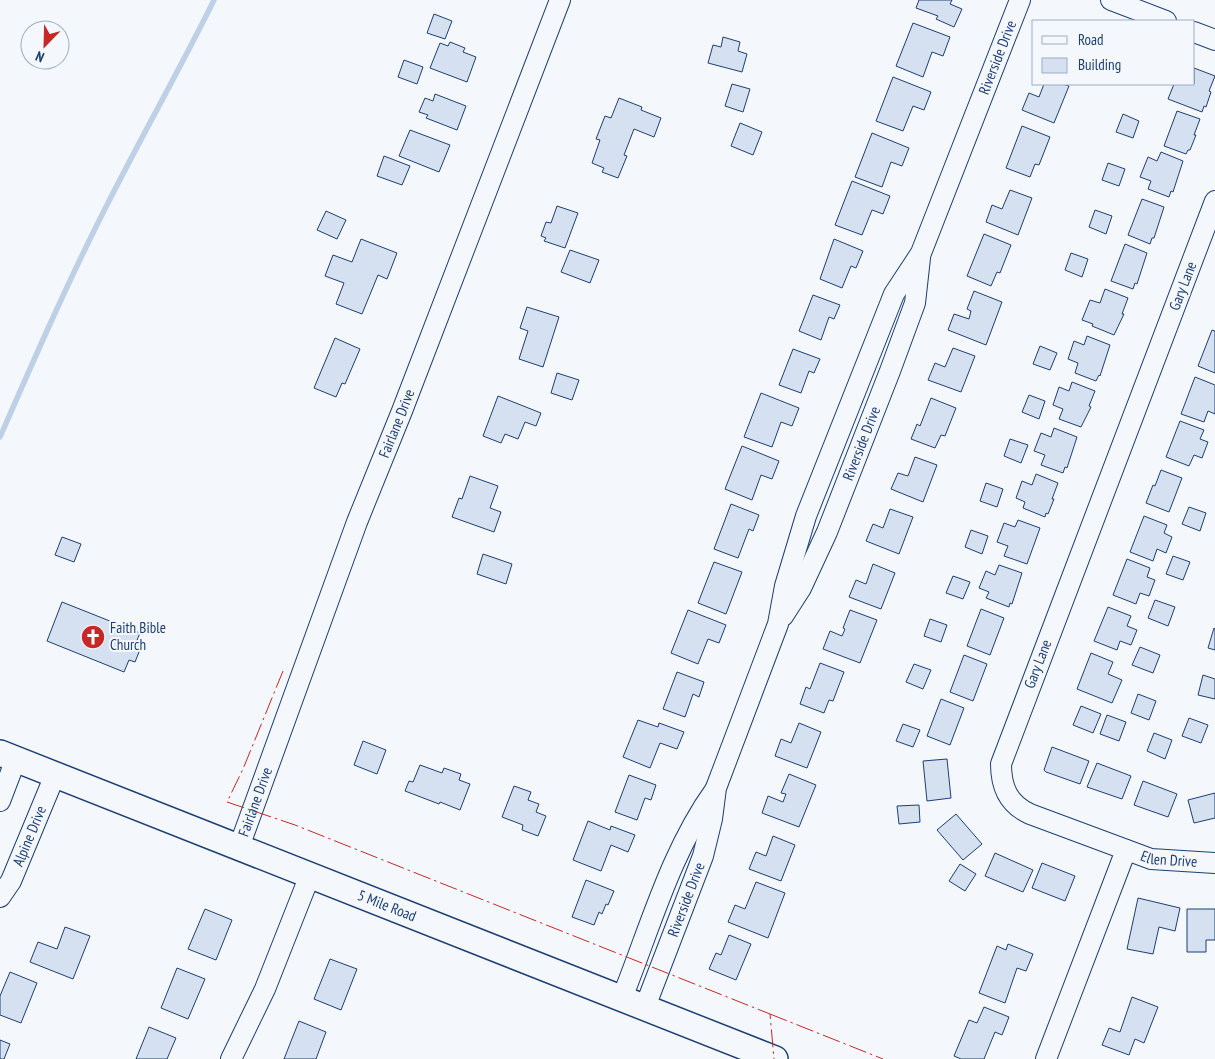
<svg xmlns="http://www.w3.org/2000/svg" width="1215" height="1059" font-family="'PT Sans Narrow',sans-serif">
  <style>
    .lines { fill: none; stroke-linecap: round; stroke-linejoin: round }
    .stream { stroke: #bed0e5; stroke-width: 5.5 }
    .building { fill: #d5e0f0; stroke: #1d3f73 }
    .minor-casing { stroke: #1d3f73; stroke-width: 22 }
    .major-casing { stroke: #1d3f73; stroke-width: 28 }
    .minor { stroke: #f4f7fb; stroke-width: 20 }
    .major { stroke: #f4f7fb; stroke-width: 25 }
    .power { stroke: #c62828; stroke-width: 1; stroke-dasharray: 18 4 2.5 4; stroke-linecap: butt }
    .labels { text-anchor: middle; stroke-width: 4; stroke-linejoin: round; paint-order: stroke }
    .street-label { font-size: 15px; fill: #1d3f73; stroke: #f4f7fb }
    .poi-label { font-size: 15px; fill: #1d3f73; stroke: #f4f7fb; text-anchor: start }
  </style>
  <rect width="100%" height="100%" fill="#f4f7fb"/>
  <g class="lines">
    <path class="stream" d="M0 437C35 357 70 277 110 199 144 132 181 67 214 0"/>
  </g>
  <path class="building" d="M919 0H952L950 4 962 9 954 27 936 19 938 16 916 8Z
    M434 14 452 21 445 39 427 33Z
    M913 23 950 37 943 56 932 52 923 77 896 66Z
    M723 37 740 42 738 51 747 54 742 72 708 63 713 45 721 47Z
    M450 42 465 48 463 52 476 57 467 82 430 68 440 43 448 46Z
    M404 60 423 67 417 84 398 77Z
    M1194 68 1215 76 1209 91 1211 92 1206 107 1204 106 1202 112 1168 99 1174 84H1194Z
    M893 77 931 92 924 110 913 106 903 131 876 121Z
    M732 84 750 89 743 112 725 106Z
    M1044 84H1063L1069 86 1054 123 1022 110 1029 93 1039 97Z
    M435 94 466 106 457 130 426 118 428 115 419 112 425 98 433 101Z
    M619 98 642 107 641 110 661 118 654 137 634 129 624 155 627 156 618 178 602 172 604 168 592 163 600 140 596 139 605 116 611 118Z
    M1177 111 1200 119 1194 135H1196L1190 150H1188L1186 154 1164 146Z
    M1123 114 1139 121 1133 138 1116 132Z
    M740 123 762 132 753 155 731 146Z
    M1022 126 1050 137 1039 165 1035 164 1030 177 1006 168Z
    M410 130 450 145 439 172 399 156Z
    M872 133 909 148 902 166 891 162 882 187 855 177Z
    M1161 152 1183 161 1173 192 1171 191 1169 197 1148 189 1151 181 1140 177 1148 157 1157 161Z
    M384 156 410 166 402 185 377 176Z
    M1108 163 1125 169 1119 186 1102 180Z
    M852 181 890 196 883 214 872 210 862 235 835 225Z
    M1010 190 1032 198 1018 235 986 222 992 205 1002 209Z
    M1142 199 1164 207 1154 238H1152L1150 244 1128 235Z
    M557 206 578 213 565 248 544 241 546 238 541 236 546 222 551 223Z
    M1095 210 1112 216 1106 234 1089 227Z
    M326 211 346 220 337 239 317 230Z
    M984 234 1011 245 1000 273 997 272 991 286 967 276Z
    M361 239 397 253 387 279 378 275 362 314 336 304 344 283 325 276 333 255 352 262Z
    M834 239 863 251 856 268 851 266 842 288 820 279Z
    M1125 244 1147 253 1137 284 1135 283 1133 289 1111 281Z
    M570 250 599 260 590 283 561 272Z
    M1071 253 1088 259 1082 277 1065 270Z
    M1105 289 1128 298 1122 314H1124L1114 335 1092 326 1093 324 1082 320 1090 300 1100 303Z
    M974 291 1002 302 986 345 948 330 954 314 969 319 971 311 967 309Z
    M813 295 840 305 834 319 829 317 821 340 799 331Z
    M527 307 559 317 543 367 519 359 528 331 520 328Z
    M1212 330 1215 331V373L1198 366Z
    M1087 336 1110 345 1100 376 1099 375 1096 381 1075 373 1078 363 1068 359 1074 341 1084 345Z
    M335 338 360 349 345 384 342 383 336 397 314 388Z
    M1040 346 1057 353 1050 370 1033 364Z
    M953 348 975 356 961 392 928 380 935 363 945 367Z
    M793 349 820 359 814 373 809 371 801 393 779 385Z
    M557 373 579 380 572 400 551 393Z
    M1195 377 1215 385V414L1208 411 1204 422 1181 414Z
    M1072 382 1095 391 1089 406 1091 407 1081 427 1059 419 1063 409 1053 405 1059 387 1069 391Z
    M761 393 799 408 792 426 781 422 772 447 744 437Z
    M1029 395 1045 401 1039 419 1022 412Z
    M498 396 541 413 536 426 525 422 518 439 505 434 501 443 483 436Z
    M931 398 956 408 945 436 941 435 935 448 911 439 917 424 920 426Z
    M1180 421 1204 430 1200 439 1208 442 1202 458 1194 455 1189 466 1166 457Z
    M1054 428 1077 437 1067 468 1065 467 1063 473 1041 465 1045 455 1034 451 1041 433 1051 437Z
    M1010 439 1028 445 1021 463 1004 456Z
    M742 446 779 461 772 479 761 475 752 500 725 489Z
    M915 457 937 465 923 502 891 489 898 473 908 476Z
    M1161 470 1182 478 1169 512 1146 503 1153 485 1155 486Z
    M1036 474 1058 483 1052 499H1054L1048 514 1046 513 1045 517 1023 508 1025 502 1016 498 1022 481 1032 485Z
    M470 476 498 486 490 508 501 512 494 532 452 517 459 498 462 499Z
    M986 483 1003 489 997 507 980 501Z
    M731 504 759 515 753 531 749 529 738 558 714 549Z
    M1189 507 1206 513 1200 531 1182 524Z
    M890 509 913 517 899 554 866 541 873 524 883 528Z
    M1144 516 1167 525 1164 533 1172 537 1166 553 1157 549 1153 561 1130 552Z
    M1018 520 1040 528 1027 564 1004 556 1008 546 997 542 1004 523 1015 527Z
    M971 530 988 536 982 554 965 547Z
    M62 537 81 544 74 562 55 555Z
    M483 554 512 564 506 584 477 574Z
    M1173 556 1190 562 1183 580 1166 574Z
    M1127 559 1150 568 1147 577 1155 580 1149 596 1140 593 1136 604 1113 595Z
    M714 562 742 572 726 614 698 603Z
    M873 564 895 573 881 609 849 597 856 580 866 584Z
    M999 565 1022 573 1012 604 1010 603 1009 607 986 598 989 592 979 588 986 571 995 575Z
    M953 576 970 582 963 599 946 593Z
    M1155 600 1175 607 1168 626 1148 618Z
    M62 602 140 633 135 645 141 647 135 662 129 660 124 672 47 641Z
    M1108 607 1131 616 1127 626 1137 630 1131 645 1120 641 1117 650 1094 641Z
    M981 609 1004 618 990 655 967 646Z
    M688 610 726 625 719 643 708 639 698 664 671 653Z
    M850 610 877 620 860 663 823 649 830 631 842 636 845 629 843 628Z
    M930 619 947 625 941 642 924 636Z
    M1214 628 1215 629V650L1208 648Z
    M1140 647 1160 655 1153 673 1132 665Z
    M1091 653 1113 662 1108 674 1122 680 1112 703 1077 689Z
    M964 655 987 664 973 701 950 692Z
    M820 663 844 672 833 701 829 700 824 713 800 704 806 687 810 689Z
    M914 664 931 670 923 689 906 682Z
    M677 672 704 682 699 697 693 694 685 717 663 709Z
    M1203 675 1215 679V699L1198 695Z
    M1138 694 1156 701 1149 720 1131 713Z
    M941 699 964 708 950 745 927 736Z
    M1081 706 1101 714 1093 733 1073 725Z
    M1107 715 1126 722 1119 741 1100 734Z
    M1189 718 1208 725 1201 743 1182 736Z
    M638 720 658 727 659 723 684 732 677 749 660 743 650 768 623 757Z
    M799 723 821 732 807 768 775 756 781 739 791 743Z
    M903 724 920 730 913 747 896 741Z
    M1154 733 1172 740 1165 759 1147 751Z
    M363 741 386 750 377 774 354 765Z
    M1052 747 1089 761 1080 784 1046 772 1044 770Z
    M947 759 951 798 927 801 923 761Z
    M1097 763 1131 776 1122 799 1087 787Z
    M420 765 442 773 444 768 461 774 459 780 470 784 460 810 440 802 439 804 405 791 409 781 413 782Z
    M789 774 816 785 799 827 762 813 768 796 783 802 786 794 781 793Z
    M629 775 656 785 651 800 645 798 637 820 615 812Z
    M1143 781 1177 794 1168 817 1134 805Z
    M514 786 531 792 528 800 539 804 536 812 546 816 538 836 522 830 523 825 502 817Z
    M1215 793V818L1194 823 1188 800Z
    M919 805 920 822 899 824 897 806Z
    M956 814 982 844 963 860 937 830Z
    M588 821 610 830 611 826 635 835 628 852 611 845 601 871 573 860Z
    M773 836 795 845 781 881 749 869 756 852 766 856Z
    M995 853 1033 870 1023 892 985 876Z
    M1042 863 1075 876 1065 901 1032 888Z
    M960 864 976 874 965 891 949 881Z
    M586 880 614 891 608 905 606 904 602 914 599 912 594 925 572 917Z
    M756 882 785 893 768 938 728 922 735 905 745 909Z
    M1138 898 1180 908 1175 931 1159 927 1153 954 1127 949Z
    M205 909 232 920 216 960 188 949Z
    M1187 909H1215V940H1206V952H1187Z
    M65 927 90 936 73 979 30 962 38 942 57 949Z
    M729 935 751 944 736 980 709 969 716 953 721 955Z
    M1008 944 1033 954 1026 971 1017 968 1005 1003 979 993 997 946 1006 950Z
    M330 959 357 969 341 1010 314 999Z
    M177 968 205 979 188 1019 161 1008Z
    M10 972 37 983 21 1023 0 1015V996Z
    M1132 997 1158 1007 1144 1043 1135 1039 1129 1055 1102 1045 1109 1028 1120 1032Z
    M984 1007 1009 1017 1002 1035 995 1032 984 1059H961L954 1056 969 1020 977 1023Z
    M299 1021 326 1032 316 1059H284Z
    M149 1027 176 1038 167 1059H136Z
    M0 1040 10 1044 4 1059H0Z"/>
  <g class="lines">
    <g class="minor-casing">
      <g id="minor">
        <path d="M1111 0 1166 21"/>
        <path d="M1194 32 1215 40"/>
        <path id="s1" d="M1215 201 1001 764C1001 787 1008 804 1030 814L1151 859 1215 863"/>
        <path id="s2" d="M783 616 801 588 827 532 890 371 915 303 920 258"/>
        <path d="M0 801 16 759"/>
        <path id="s3" d="M239 847 357 522 402 411 560 0"/>
        <path id="s4" d="M0 897 11 881 55 775"/>
        <path d="M622 998C650 928 671 851 715 790"/>
        <path id="s5" d="M645 1007 703 856 712 819 716 788 778 624 785 586 806 516 894 294 921 253 1020 0"/>
        <path d="M231 1059 265 989 310 875"/>
        <path d="M1046 1059 1126 850"/>
      </g>
    </g>
    <g class="major-casing">
      <g id="major">
        <path id="s6" d="M0 753 775 1059"/>
      </g>
    </g>
    <use href="#minor" class="minor"/>
    <use href="#major" class="major"/>
    <path class="power" d="M283 671 243 769 227 802 295 825 770 1014 774 1059
      M770 1014 883 1059"/>
  </g>
  <defs>
    <g id="church-disc" transform="scale(1.25)"><circle r="9.5" fill="#c62828" stroke="#f4f7fb"/><path d="M-1.2-6h2.4v3.5h3.3v2.4h-3.3V6h-2.4V-.1h-3.3v-2.4h3.3Z" fill="#fff"/></g>
  </defs>
  <g fill-rule="evenodd">
    <use href="#church-disc" x="93" y="637"/>
  </g>
  <g class="labels">
    <g class="street-label">
      <text dy="5" stroke="none"><textPath href="#s5" startOffset="1016">Riverside Drive</textPath></text>
      <text transform="translate(1183 286) rotate(-69)" y="5">Gary Lane</text>
      <text dy="5" stroke="none"><textPath href="#s3" startOffset="452">Fairlane Drive</textPath></text>
      <text dy="5" stroke="none"><textPath href="#s2" startOffset="190">Riverside Drive</textPath></text>
      <text transform="translate(1038 664) rotate(-69)" y="5">Gary Lane</text>
      <text dy="5" stroke="none"><textPath href="#s3" startOffset="48">Fairlane Drive</textPath></text>
      <text dy="5" stroke="none"><textPath href="#s4" startOffset="68">Alpine Drive</textPath></text>
      <text dy="5" stroke="none"><textPath href="#s1" startOffset="811">Ellen Drive</textPath></text>
      <text dy="5" stroke="none"><textPath href="#s5" startOffset="115">Riverside Drive</textPath></text>
      <text dy="5" stroke="none"><textPath href="#s6" startOffset="416">5 Mile Road</textPath></text>
    </g>
    <g class="poi-label">
      <text x="110" y="633">Faith Bible<tspan x="110" dy="17">Church</tspan></text>
    </g>
  </g>
  <rect x="1032" y="20" width="162" height="65" fill="#f4f7fb" stroke="#9eadc5"/>
  <rect x="1042" y="36" width="25" height="8" fill="#f4f7fb" stroke="#9eadc5"/>
  <text x="1078" y="45" font-size="15" fill="#1d3f73">Road</text>
  <rect x="1042" y="58" width="25" height="15" fill="#d5e0f0" stroke="#9eadc5"/>
  <text x="1078" y="70" font-size="15" fill="#1d3f73">Building</text>
  <g transform="translate(45 45) rotate(203)"><circle r="24" fill="#f4f7fb" stroke="#9eadc5"/>
  <path d="M0-4L9 19L0 12L-9 19Z" fill="#c62828"/>
  <text y="-8" font-size="14" font-weight="bold" text-anchor="middle" fill="#1d3f73">N</text>
  </g>
</svg>
